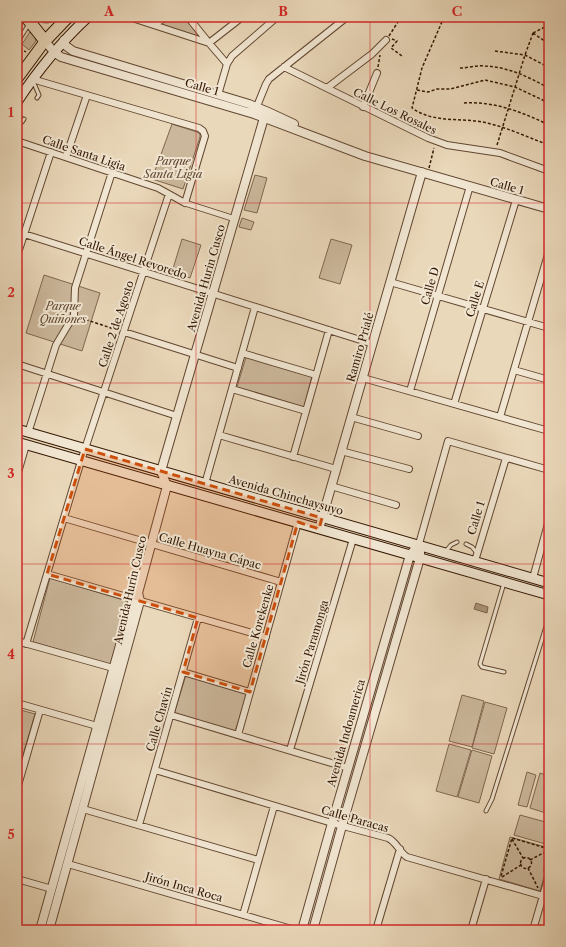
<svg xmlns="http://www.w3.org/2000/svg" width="566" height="947" font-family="'Libre Caslon Text',serif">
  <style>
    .green { fill: #cbb79b; stroke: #80674f }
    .water { fill: #ac967c; stroke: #7c634c }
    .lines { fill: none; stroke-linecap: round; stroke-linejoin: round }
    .service-casing { stroke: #624731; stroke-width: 5 }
    .pedestrian-casing { stroke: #624731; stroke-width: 7 }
    .minor-casing { stroke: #624731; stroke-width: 8 }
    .tertiary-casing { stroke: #624731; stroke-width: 10 }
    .secondary-casing { stroke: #341703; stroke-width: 11 }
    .primary-casing { stroke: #341703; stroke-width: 12 }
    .trunk-casing { stroke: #341703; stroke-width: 13 }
    .path { stroke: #341703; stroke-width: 1.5; stroke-dasharray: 3 2; stroke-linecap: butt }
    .service { stroke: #f1e6d2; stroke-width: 3 }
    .pedestrian { stroke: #f1e6d2; stroke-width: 5 }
    .minor { stroke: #f1e6d2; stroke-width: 6 }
    .tertiary { stroke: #f1e6d2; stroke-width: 8 }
    .secondary { stroke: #f1e6d2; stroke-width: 9 }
    .primary { stroke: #ead8ba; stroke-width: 10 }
    .trunk { stroke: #ead8ba; stroke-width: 11 }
    .marked { fill: #cd4f0b; fill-opacity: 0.2; stroke: #cd4f0b; stroke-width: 3; stroke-dasharray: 8 5; stroke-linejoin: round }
    .grid { fill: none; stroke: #d62828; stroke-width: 1; stroke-opacity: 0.55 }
    .labels { text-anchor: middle; stroke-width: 4; stroke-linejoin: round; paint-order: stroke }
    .street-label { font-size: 11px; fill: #341703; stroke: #f1e6d2 }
    .park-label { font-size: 11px; font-style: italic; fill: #614731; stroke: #f1e6d2 }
    .neatline { fill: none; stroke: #d62828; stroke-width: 1.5 }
    .grid-label { font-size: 13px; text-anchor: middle; font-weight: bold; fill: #d62828 }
  </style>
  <rect width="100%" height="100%" fill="#ead8ba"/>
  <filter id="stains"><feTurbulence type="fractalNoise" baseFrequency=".005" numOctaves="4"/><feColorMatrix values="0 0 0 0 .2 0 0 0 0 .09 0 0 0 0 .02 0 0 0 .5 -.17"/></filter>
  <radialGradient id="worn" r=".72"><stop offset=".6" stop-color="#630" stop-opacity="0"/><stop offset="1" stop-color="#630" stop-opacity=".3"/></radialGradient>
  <path class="green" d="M38 17H59C52 23 45 26 37 19Z
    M168 17H186L203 38 162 26 161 22Z
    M30 32 35 37 36 41 29 50 22 44Z
    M172 124 197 132 200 134V137L183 189 152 179Z
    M255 175 267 178 257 213 244 210Z
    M242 218 254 222 251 230 239 227Z
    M182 239 201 245 190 278 172 272Z
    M331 239 352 245 340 284 319 278Z
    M44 275 100 293 82 351 26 333Z
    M246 357 312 376 304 407 237 387Z
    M50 578 130 602 112 665 33 642Z
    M186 675 247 693 235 732 174 714Z
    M462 695 484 701 472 747 449 741Z
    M485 702 507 708 494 754 472 748Z
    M17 709 35 714 17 775Z
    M449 744 471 750 457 797 436 791Z
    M472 750 492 756 479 803 458 797Z
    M527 772 536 775 527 807 518 805Z
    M540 773 549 776V814L530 808Z
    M520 815 549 823V845L514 835Z
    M510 837 549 848V859L540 891 499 879Z"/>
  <path class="water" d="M476 603 488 607 487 613 474 609Z"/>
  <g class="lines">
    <g class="service-casing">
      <path id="service" d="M17 43 29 24
        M33 81 39 95 37 98
        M17 123 22 122 24 119
        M466 544 472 547 477 553
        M446 551 451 545 457 542
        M504 583 480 664 482 667 504 672
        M486 811 492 799 549 617"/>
    </g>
    <g class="pedestrian-casing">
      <path id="pedestrian" d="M185 203 235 219"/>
    </g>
    <g class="minor-casing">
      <path id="minor" d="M129 17 209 43 227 64
        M188 17 209 43 241 18 240 17
        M155 24 166 17
        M284 67 428 138 447 145 500 153 549 171
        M327 88 372 54 386 40
        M218 95 227 64 232 56 277 17
        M363 107 377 73
        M255 111 266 84 269 79 347 17
        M17 141 158 188 185 203 205 136 203 131 199 128 32 79
        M66 157 87 95
        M24 234 373 344
        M17 256 51 152
        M390 282 549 328
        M124 332 238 368
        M242 353 316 375
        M17 364 177 416
        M514 370 549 380
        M363 378 549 431
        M232 389 306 411
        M410 391 470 186
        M454 404 516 200
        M351 417 418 436
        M500 417 549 251
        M28 433 56 345 74 315 75 288 112 172
        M219 435 336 469
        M341 451 409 469
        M293 457 329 330
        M17 476 26 445
        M205 484 255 307
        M331 486 396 505
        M64 518 281 582
        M419 544 448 441 549 470
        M475 561 506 458
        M47 574 266 637
        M533 578 549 520
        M17 641 113 668
        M26 644 81 461 169 194
        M183 672 250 692
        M17 703 97 726
        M171 715 348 768
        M238 735 298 522
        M290 750 353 539
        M155 770 332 823 388 838C397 842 399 852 407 857L543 896
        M17 789 40 710
        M83 809 258 860
        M139 825 198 618
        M68 864 295 930
        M17 879 52 889
        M243 915 274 806
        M376 930 400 849
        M471 930 486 879
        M533 930 549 875"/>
    </g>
    <g class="tertiary-casing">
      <path id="tertiary" d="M64 40 66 46 73 51 249 104 266 111 294 124
        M45 41 54 52 61 57 254 114 365 156 549 209
        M319 529 422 172
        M40 930 133 599
        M49 930 140 601 138 593 167 486 161 471 266 111
        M302 930 332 823 410 555 419 544
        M313 930 342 826 420 558V552"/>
    </g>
    <g class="secondary-casing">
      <path id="secondary" d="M17 102C38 70 61 42 88 17
        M17 429 549 583
        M17 442 549 595"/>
    </g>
    <g class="primary-casing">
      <path id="primary" d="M17 79 45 41"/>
    </g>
    <g class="trunk-casing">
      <path id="trunk" d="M26 17 45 41 68 17"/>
    </g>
    <path class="path" d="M444 17 422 68 412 108C434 124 463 117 487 123 509 128 529 138 549 145
      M533 33 549 44
      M533 33 549 25
      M389 36 401 17
      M392 39 397 41 391 48 402 56
      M20 48 26 52
      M495 51 525 55 548 67
      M378 67 380 55
      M460 68C468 68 477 65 485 66 509 67 528 77 549 88
      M417 90 428 92 437 89H450L485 80 515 87 549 103
      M464 103C494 101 522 112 549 125
      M497 145 525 55 533 33
      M429 168 434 148
      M81 318 117 330
      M512 839 523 858
      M520.5 863a5.5 5.5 0 1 1 11 0a5.5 5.5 0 1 1-11 0Z
      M530 860 549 850
      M528 868 538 888
      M544 871 549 854
      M501 876 512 838 549 849
      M502 877 521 865"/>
    <use href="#service" class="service"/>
    <use href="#pedestrian" class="pedestrian"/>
    <use href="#minor" class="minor"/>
    <use href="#tertiary" class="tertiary"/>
    <use href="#secondary" class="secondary"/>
    <use href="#primary" class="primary"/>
    <use href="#trunk" class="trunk"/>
  </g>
  <path class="marked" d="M85 449 322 518 319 529 298 522 250 692 183 672 198 618 47 574Z"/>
  <path class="grid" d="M196 17V930M370 17V930M17 203H549M17 383H549M17 564H549M17 744H549"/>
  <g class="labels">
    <g class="street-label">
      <text transform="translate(202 87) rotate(16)" y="4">Calle 1</text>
      <text transform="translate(395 111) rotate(26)" y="4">Calle Los Rosales</text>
      <text transform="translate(84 153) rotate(19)" y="4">Calle Santa Ligia</text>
      <text transform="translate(507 186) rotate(16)" y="4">Calle 1</text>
      <text transform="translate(133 258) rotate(18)" y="4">Calle Ángel Revoredo</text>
      <text transform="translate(206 278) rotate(-74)" y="4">Avenida Hurin Cusco</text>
      <text transform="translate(430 286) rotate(-74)" y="4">Calle D</text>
      <text transform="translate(475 299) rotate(-73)" y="4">Calle E</text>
      <text transform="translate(116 324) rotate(-72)" y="4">Calle 2 de Agosto</text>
      <text transform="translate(360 347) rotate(-74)" y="4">Ramiro Prialé</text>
      <text transform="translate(286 495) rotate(16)" y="4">Avenida Chinchaysuyo</text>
      <text transform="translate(476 518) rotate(-73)" y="4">Calle 1</text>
      <text transform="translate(210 551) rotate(16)" y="4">Calle Huayna Cápac</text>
      <text transform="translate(130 590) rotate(-77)" y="4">Avenida Hurin Cusco</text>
      <text transform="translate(258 626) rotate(-74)" y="4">Calle Korekenke</text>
      <text transform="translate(312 642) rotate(-73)" y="4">Jirón Paramonga</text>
      <text transform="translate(159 719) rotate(-74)" y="4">Calle Chavín</text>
      <text transform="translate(346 733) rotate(-74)" y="4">Avenida Indoamerica</text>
      <text transform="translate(355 819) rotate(16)" y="4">Calle Paracas</text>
      <text transform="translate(184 887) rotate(16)" y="4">Jirón Inca Roca</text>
    </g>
    <g class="park-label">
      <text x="173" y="165">Parque<tspan x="173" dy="13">Santa Ligia</tspan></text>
      <text x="63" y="310">Parque<tspan x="63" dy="13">Quiñones</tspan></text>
    </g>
  </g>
  <rect width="566" height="947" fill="none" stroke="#ead8ba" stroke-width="44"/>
  <rect x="22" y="22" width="522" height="903" class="neatline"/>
  <g class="grid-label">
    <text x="109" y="16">A</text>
    <text x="283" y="16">B</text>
    <text x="457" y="16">C</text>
    <text x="11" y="117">1</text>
    <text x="11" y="297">2</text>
    <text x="11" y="478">3</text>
    <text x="11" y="659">4</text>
    <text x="11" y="839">5</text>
  </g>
  <rect width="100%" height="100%" filter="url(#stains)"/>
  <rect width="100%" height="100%" fill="url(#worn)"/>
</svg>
